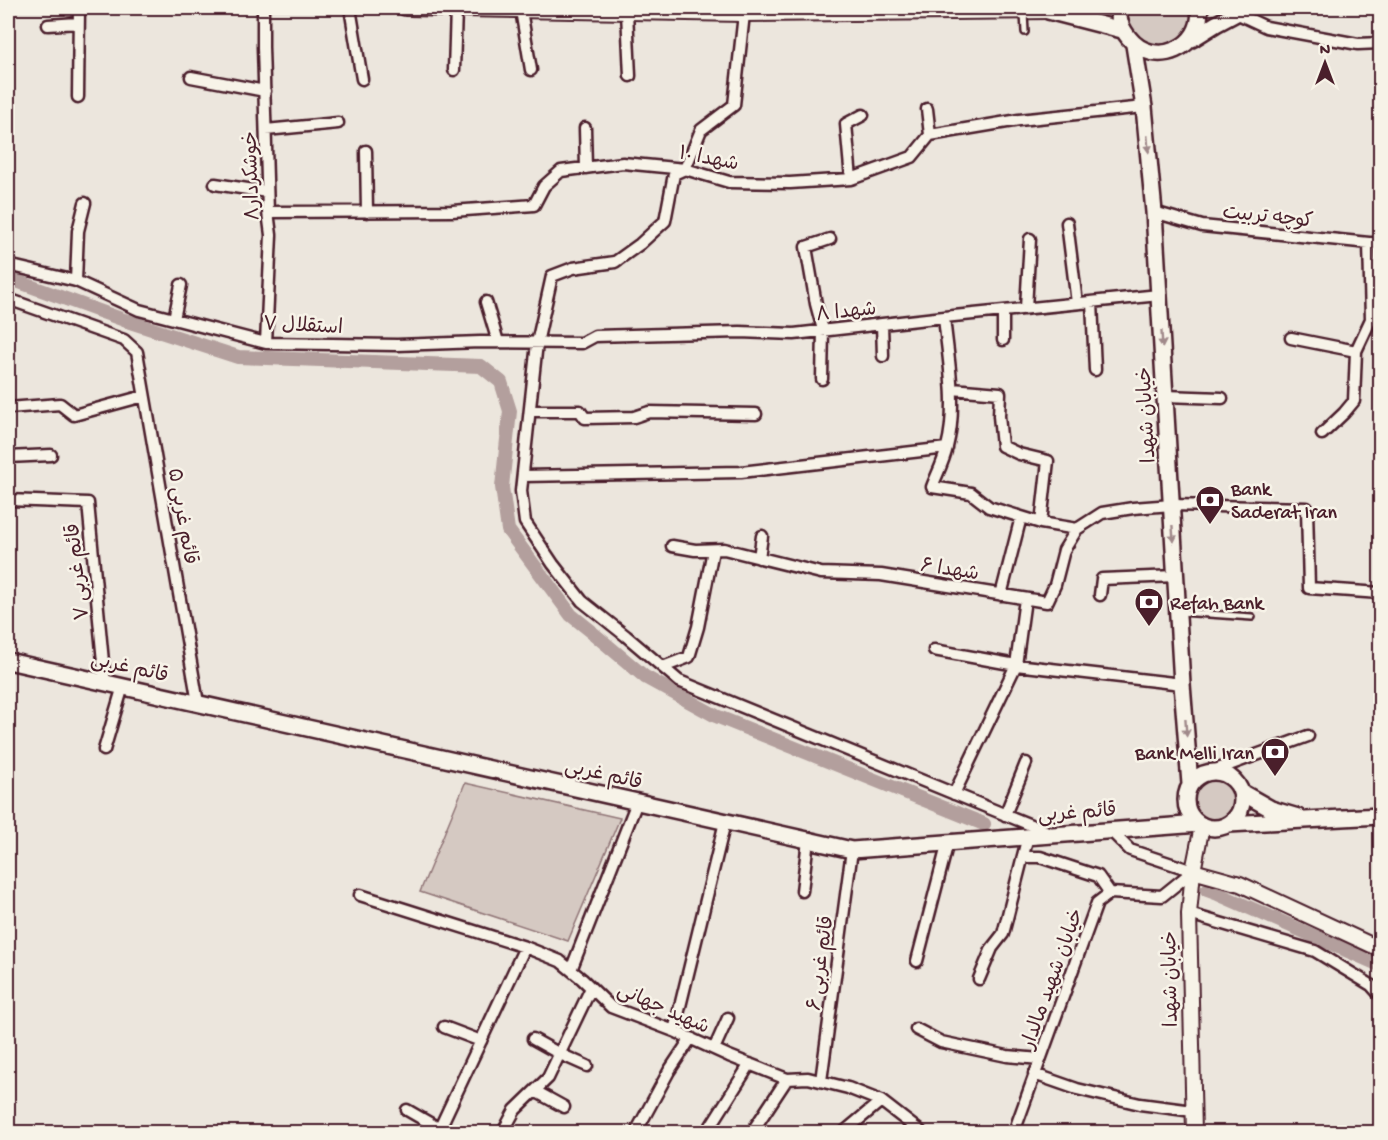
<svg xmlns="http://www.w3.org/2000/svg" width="1388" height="1140" font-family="'Gochi Hand','Playpen Sans Arabic',sans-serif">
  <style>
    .green { fill: #d5c9c2; stroke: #907476; stroke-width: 1.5 }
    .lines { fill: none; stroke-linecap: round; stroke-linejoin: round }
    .canal { stroke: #b39f9d; stroke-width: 14 }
    .service-casing { stroke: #4a1f2b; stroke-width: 10 }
    .minor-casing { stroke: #4a1f2b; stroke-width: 15 }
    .tertiary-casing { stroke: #4a1f2b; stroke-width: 18 }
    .secondary-casing { stroke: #4a1f2b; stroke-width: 20 }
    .service { stroke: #f7f3e8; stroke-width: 5 }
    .minor { stroke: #f7f3e8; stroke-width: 10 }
    .tertiary { stroke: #f7f3e8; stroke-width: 14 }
    .secondary { stroke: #f7f3e8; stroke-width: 15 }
    .oneway { fill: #a0898a }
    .labels { text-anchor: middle; stroke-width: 5; stroke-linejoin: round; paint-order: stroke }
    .street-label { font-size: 20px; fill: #4a1f2b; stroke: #f7f3e8 }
    .poi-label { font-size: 20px; fill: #4a1f2b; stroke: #f7f3e8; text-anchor: start }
  </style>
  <rect width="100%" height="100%" fill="#ece6dd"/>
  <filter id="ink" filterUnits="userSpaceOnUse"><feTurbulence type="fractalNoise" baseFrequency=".0167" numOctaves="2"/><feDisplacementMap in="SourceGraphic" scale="12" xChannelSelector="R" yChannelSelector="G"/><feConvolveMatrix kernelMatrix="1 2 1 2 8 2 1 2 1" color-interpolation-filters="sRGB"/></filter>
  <g filter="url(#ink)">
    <path class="green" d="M1125 8H1195L1196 16 1186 37 1165 48 1142 44 1126 26Z
      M1190 800a25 25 0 1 1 50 0a25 25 0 1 1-50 0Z
      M465 783 620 818 568 941 420 892Z"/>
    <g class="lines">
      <path class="canal" d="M8 278 124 320 238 357 481 366 501 382 510 411 502 487 508 530 571 615 591 631
        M594 634 645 677 716 716 984 824
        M1207 890 1218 894 1380 965"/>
      <g class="service-casing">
        <path id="service" d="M1024 13 1025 32
          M1180 612 1252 617"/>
      </g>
      <g class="minor-casing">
        <path id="minor" d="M263 8V47L268 212 271 235 266 343
          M350 8 362 79
          M521 10 531 70
          M627 12 630 76
          M1236 13 1266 27 1358 44 1380 43
          M744 14 734 105 701 130 685 169 674 174 665 221 640 244 615 262 573 268 552 276 537 343 521 491 525 522 553 564 582 601 626 636 679 681 1050 833
          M48 25 78 23
          M454 70 456 9
          M191 77 265 91
          M78 97 79 8
          M927 109 930 135
          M585 128 586 168
          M266 130 338 123
          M366 151 367 212
          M851 179 846 124 863 115
          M215 184 267 192
          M268 212 452 211 534 205 544 186 561 171 623 163 685 169 729 182 790 183 851 179 912 157 930 135 1019 120 1144 107
          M1154 212 1202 226 1369 243H1380
          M1067 223 1077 303
          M8 265 76 281 139 310 266 343 397 345 480 342 582 343 595 336 740 332 794 334 944 317 1159 295
          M76 281 78 231 85 203
          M8 299 124 340 137 352 198 703
          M486 302 498 342
          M1092 302 1095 370
          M1026 308 1030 239
          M1003 311V340
          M944 317C948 359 958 405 947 447 944 461 937 474 932 487L971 493 989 507 1041 523 1077 529
          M174 319 181 285
          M882 324 883 356
          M1291 338 1356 351
          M822 379 823 330 816 304 806 247 830 239
          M952 389 1000 393 999 416 1002 446 1019 454 1048 461 1041 523
          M1165 396 1222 398
          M8 408 60 404 74 415 144 396
          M530 411H580L585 418 634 417 649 412 756 414
          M1322 434 1344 413 1354 401 1356 351 1371 319 1369 243
          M8 457 51 455
          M523 476 741 472 947 448
          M8 500 88 503 105 683
          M672 546 695 550 724 549 821 573 881 575 1047 602 1055 585 1064 550 1077 529 1102 513 1133 508 1172 505 1307 508 1309 588 1380 593
          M759 558 762 536
          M1001 595 1021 517
          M1100 595 1102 579 1176 576
          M934 650 1016 665 1182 684
          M663 667 689 657 698 627 713 550
          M104 750 123 686
          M1210 772 1308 736
          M954 794 1016 665 1025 599
          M1005 815 1026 763
          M1110 830 1130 850 1193 871
          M1023 857H1040L1098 876 1110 893
          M802 891 808 840
          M360 895 525 947 560 961 582 979 611 1007 674 1031 729 1056 787 1079 808 1078 848 1088 881 1101 921 1132
          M1189 914 1315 951 1371 985 1380 995
          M917 961 948 842
          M571 970 637 802
          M979 979 992 948 1003 934 1028 836
          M444 1027 481 1041
          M916 1029 941 1042 1007 1056 1040 1059
          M674 1031 725 822
          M533 1039 560 1054 587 1066
          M714 1049 728 1018
          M1034 1074 1077 1089 1140 1104 1193 1111
          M821 1081 852 850
          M535 1091 564 1107
          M407 1110 440 1129
          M438 1132 525 947
          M503 1132 515 1110 548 1078 591 988
          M636 1132 669 1071 691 1038
          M707 1132 750 1064
          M752 1132 787 1079
          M844 1132 881 1101
          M1014 1132 1097 903 1110 893 1162 896 1193 871"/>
      </g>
      <g class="tertiary-casing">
        <path id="tertiary" d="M405 8 744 14 1048 11
          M1193 871 1240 884 1380 949
          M1194 1132 1189 914 1193 871 1202 826"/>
      </g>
      <g class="secondary-casing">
        <path id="secondary" d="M1119 8C1118 20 1121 28 1129 38 1154 70 1205 47 1199 8
          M1048 11 1122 30
          M1192 39 1216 24 1246 8
          M1134 45 1144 107 1154 212 1182 684 1190 784
          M8 661 852 850 1199 824
          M1186 800a28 28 0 1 1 56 0a28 28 0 1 1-56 0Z
          M1241 792 1271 809 1298 817
          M1229 824 1380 816"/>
      </g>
      <use href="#service" class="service"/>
      <use href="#minor" class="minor"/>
      <use href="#tertiary" class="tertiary"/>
      <use href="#secondary" class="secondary"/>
    </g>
    <defs><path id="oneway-solid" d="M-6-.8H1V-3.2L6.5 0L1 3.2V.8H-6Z" transform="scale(1.5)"/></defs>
    <g class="oneway">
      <use href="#oneway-solid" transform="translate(1148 144) rotate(85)"/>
      <use href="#oneway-solid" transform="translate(1162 339) rotate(86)"/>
      <use href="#oneway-solid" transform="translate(1173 534) rotate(86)"/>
      <use href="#oneway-solid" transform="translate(1186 728) rotate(86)"/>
    </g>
  </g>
  <defs>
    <g id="bank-pin" transform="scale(1.5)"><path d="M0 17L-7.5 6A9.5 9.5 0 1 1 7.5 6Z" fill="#4a1f2b" stroke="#f7f3e8"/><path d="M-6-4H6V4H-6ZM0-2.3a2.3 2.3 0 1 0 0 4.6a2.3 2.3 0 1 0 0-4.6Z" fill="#fff"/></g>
  </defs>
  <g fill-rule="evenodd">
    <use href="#bank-pin" x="1210" y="500"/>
    <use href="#bank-pin" x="1149" y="602"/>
    <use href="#bank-pin" x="1275" y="752"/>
  </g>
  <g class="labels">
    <g class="street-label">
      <text transform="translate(709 157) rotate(11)" y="7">شهدا ۱۰</text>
      <text transform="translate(250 176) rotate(-92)" y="7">خوشکردار۸</text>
      <text transform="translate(1268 215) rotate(6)" y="7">کوچه تربیت</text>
      <text transform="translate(846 310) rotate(-6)" y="7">شهدا ۸</text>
      <text transform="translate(303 324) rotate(3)" y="7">استقلال ۷</text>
      <text transform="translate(1145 415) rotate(-93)" y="7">خیابان شهدا</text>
      <text transform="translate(184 516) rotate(80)" y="7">قائم غربی ۵</text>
      <text transform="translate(950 568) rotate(9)" y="7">شهدا ۶</text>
      <text transform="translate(76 572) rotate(-96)" y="7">قائم غربی ۷</text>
      <text transform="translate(130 666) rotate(13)" y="7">قائم غربی</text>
      <text transform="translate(604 773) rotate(13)" y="7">قائم غربی</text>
      <text transform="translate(1077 811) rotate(-4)" y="7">قائم غربی</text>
      <text transform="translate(819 963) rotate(-82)" y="7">قائم غربی ۶</text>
      <text transform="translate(1051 978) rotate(-70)" y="7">خیابان شهید مالدار</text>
      <text transform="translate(1169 979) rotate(-91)" y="7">خیابان شهدا</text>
      <text transform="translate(664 1007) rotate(24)" y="7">شهید جهانی</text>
    </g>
    <g class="poi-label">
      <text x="1231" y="495">Bank<tspan x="1231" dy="23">Saderat Iran</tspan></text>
      <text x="1170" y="609">Refah Bank</text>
      <text x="1254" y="759" text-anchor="end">Bank Melli Iran</text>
    </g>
  </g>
  <rect width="1388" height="1140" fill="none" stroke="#f7f3e8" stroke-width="30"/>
  <rect x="15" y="15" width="1358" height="1110" fill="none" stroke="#4a1f2b" stroke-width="2" filter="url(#ink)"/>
  <g transform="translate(1325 63)" stroke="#f7f3e8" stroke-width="4.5" paint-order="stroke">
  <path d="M0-4.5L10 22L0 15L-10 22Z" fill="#4a1f2b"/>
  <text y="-9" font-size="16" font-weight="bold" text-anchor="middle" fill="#4a1f2b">N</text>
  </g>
</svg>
